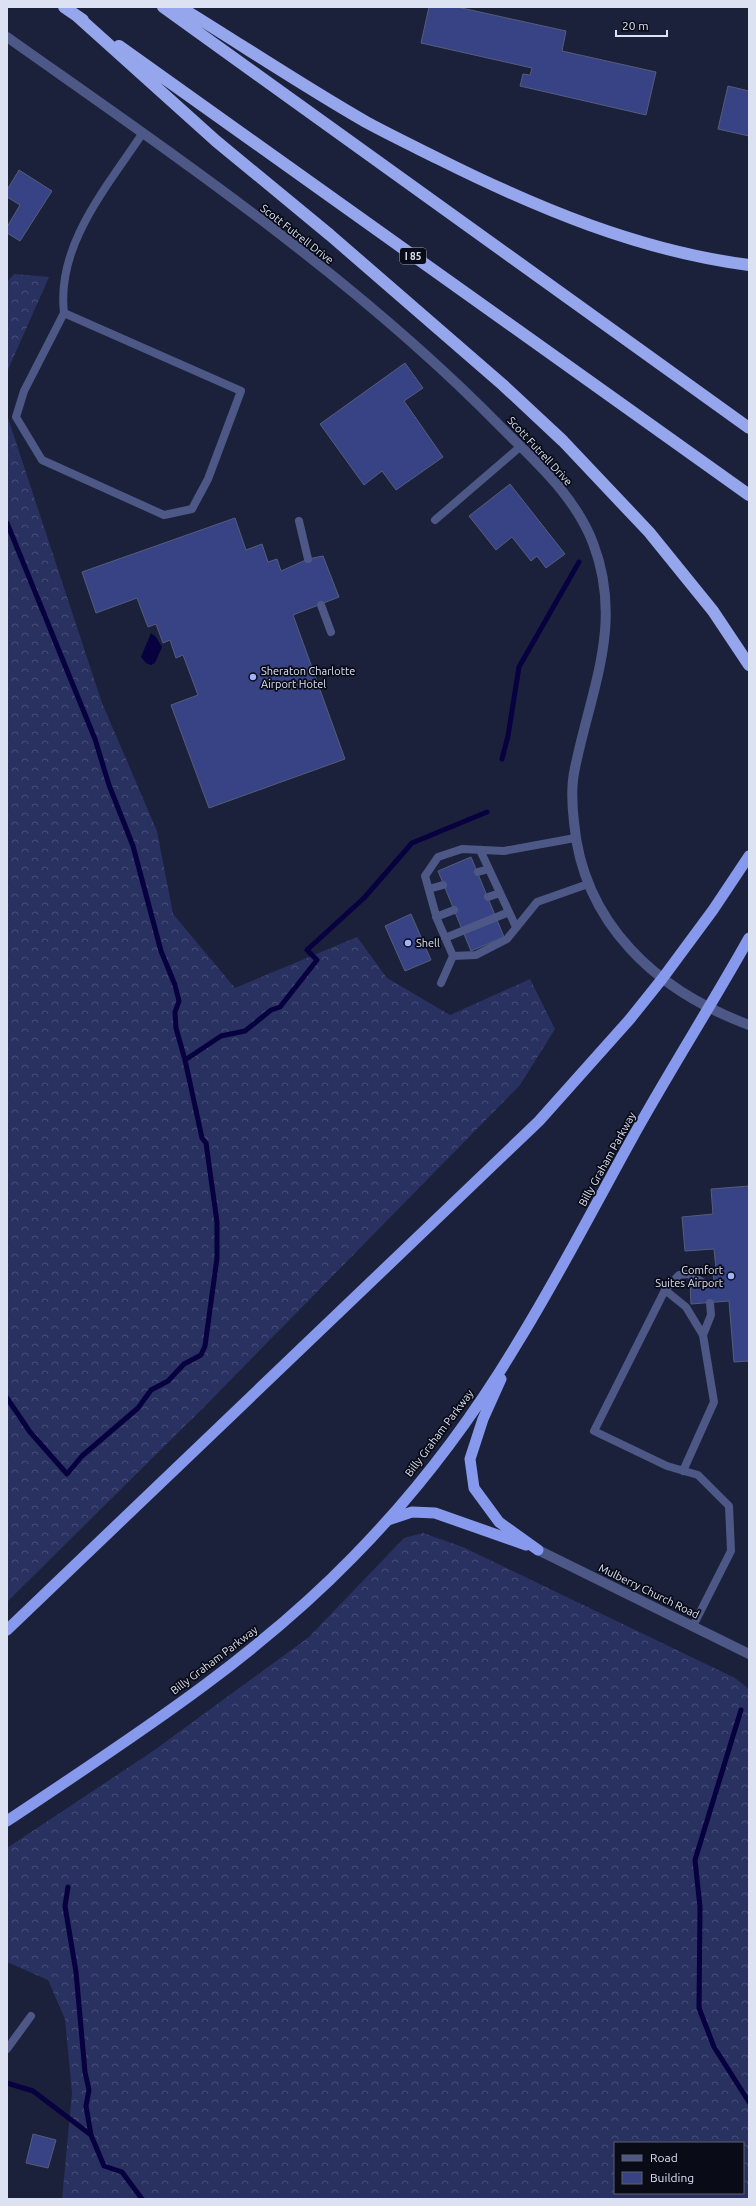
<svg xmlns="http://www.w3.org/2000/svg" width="756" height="2206" font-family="Ubuntu,sans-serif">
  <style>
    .forest { fill: url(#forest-crowns); fill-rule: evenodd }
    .water { fill: #080140 }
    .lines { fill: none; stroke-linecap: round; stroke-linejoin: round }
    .stream { stroke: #080140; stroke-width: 5 }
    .building { fill: #374385; stroke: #555d7b }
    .service { stroke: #4d5887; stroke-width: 8 }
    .tertiary { stroke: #4d5887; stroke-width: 10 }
    .trunk { stroke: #8699ec; stroke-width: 11 }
    .motorway { stroke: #95a6ec; stroke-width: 12 }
    .poi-dot { fill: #a0b3fd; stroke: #090b16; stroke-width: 1.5 }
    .labels { text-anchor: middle; stroke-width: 3.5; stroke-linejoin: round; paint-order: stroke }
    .shield { fill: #090b16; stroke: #9da2b1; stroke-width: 1 }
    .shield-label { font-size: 10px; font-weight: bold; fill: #dde2f3 }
    .street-label { font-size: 11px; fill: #dde2f3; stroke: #090b16 }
    .poi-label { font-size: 11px; fill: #dde2f3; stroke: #090b16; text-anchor: start }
  </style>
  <defs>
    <pattern id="forest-crowns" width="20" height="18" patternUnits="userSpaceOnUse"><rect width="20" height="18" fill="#283160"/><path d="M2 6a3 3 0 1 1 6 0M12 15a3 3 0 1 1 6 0" fill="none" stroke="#474f77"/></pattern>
  </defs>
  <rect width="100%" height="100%" fill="#1b213a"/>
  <path class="forest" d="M14 274 49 277 7 372V282Z
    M7 415 102 703 157 831 173 914 235 988 357 937 387 978 450 1015 530 979 555 1029 520 1085 208 1403 7 1602Z
    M423 1533 463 1547 735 1678 749 1689V2199H62L72 2093 65 2019 48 1980 7 1962V1848L153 1751 309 1637 404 1538ZM615 2143H743V2193H615Z"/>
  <path class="water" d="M151 633 156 637 162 647 155 663 151 665 146 663 141 657Z"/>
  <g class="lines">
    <path class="stream" d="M7 523 95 739 109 785 133 846 161 951 175 985 179 1001 175 1012 176 1028 185 1060 202 1138 206 1143 217 1222V1258L205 1346 201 1355 184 1364 168 1381 151 1390 138 1408 82 1456 67 1474 30 1432 7 1398
      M502 759 508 736 519 667 579 562
      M185 1060 221 1036 245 1031 271 1010 280 1007 317 960 307 950 364 898 412 843 487 812
      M741 1710 695 1860 700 1907 699 2008 714 2047 749 2102
      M68 1887 65 1906 76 1972 85 2072 89 2090 86 2106 91 2135
      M7 2083 33 2091 91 2135 104 2166 122 2172 142 2199"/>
  </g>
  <path class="building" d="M429 7H457L566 31 562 51 656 72 646 115 520 86 523 74 530 75 532 68 421 43Z
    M728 86 749 91V136L718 129Z
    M19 170 52 191 20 241 7 233V227L20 205 7 197V190Z
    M405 363 423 388 404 401 443 457 396 490 382 471 364 485 320 424Z
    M510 484 565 554 546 568 537 556 531 561 512 537 496 550 469 516Z
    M235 518 246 550 262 544 268 562 277 559 281 571 308 559 323 556 339 597 293 615 345 759 209 808 171 705 198 695 183 655 176 658 170 640 163 643 156 624 148 627 137 598 96 613 82 572Z
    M471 857 504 937 471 951 438 871Z
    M411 914 431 960 405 971 385 926Z
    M749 1186V1361L734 1362 729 1301 691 1304 690 1284 714 1282 713 1269H716L714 1249 685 1251 682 1217 713 1214 711 1189Z
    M33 2134 56 2140 48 2168 26 2163Z"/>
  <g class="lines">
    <path class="service" d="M64 313 241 391 208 479 192 509 164 515 42 460 16 417 24 391Z
      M64 313C56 245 107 187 142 134
      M435 520 521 446
      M299 521 308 559
      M321 605 331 632
      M575 838 504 851 462 849 438 857 425 876 437 919 453 956 476 955 507 939 537 902 588 884
      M480 850 516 927
      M478 872 489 869
      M429 889 443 885
      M488 897 500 893
      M436 917 454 910
      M445 938 509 912
      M441 983 453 956
      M665 1290 679 1275 688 1274 704 1283
      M703 1335 711 1315 710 1303
      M683 1471 714 1402 703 1335 686 1307 665 1290 594 1431 667 1466 698 1475 729 1506 731 1551 693 1626
      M7 2049 31 2016"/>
    <path class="tertiary" d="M7 37C178 158 354 277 501 427 536 462 575 496 593 543 624 624 591 689 575 768 571 785 572 805 574 822 583 924 657 991 749 1025
      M538 1550 749 1654"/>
    <path class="trunk" d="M501 1379 483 1419 470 1459 474 1488 499 1522 538 1550
      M388 1520 412 1512 435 1513 526 1545
      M7 1630 539 1121 630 1019 662 979 713 910 749 856
      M7 1821C128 1740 251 1662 353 1557 416 1493 472 1419 518 1342 558 1277 593 1209 630 1142 668 1073 711 1006 749 938"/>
    <path class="motorway" d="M64 7 83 20
      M163 7 749 428
      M180 7C242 45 303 86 366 122 390 135 415 147 439 159 537 208 640 251 749 265
      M77 16 216 141 330 235 503 385 563 441 649 532 713 611 749 665
      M119 46 749 495"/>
  </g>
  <g class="poi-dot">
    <circle cx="253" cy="677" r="4"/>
    <circle cx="408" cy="943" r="4"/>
    <circle cx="731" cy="1276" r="4"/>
  </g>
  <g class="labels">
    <rect class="shield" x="400" y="248" width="26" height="16" rx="3"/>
    <g class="shield-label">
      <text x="413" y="260">I 85</text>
    </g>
    <g class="street-label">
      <text transform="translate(297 234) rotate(38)" y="4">Scott Futrell Drive</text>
      <text transform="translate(540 451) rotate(47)" y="4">Scott Futrell Drive</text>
      <text transform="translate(607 1159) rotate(-61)" y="4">Billy Graham Parkway</text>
      <text transform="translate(439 1433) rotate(-53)" y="4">Billy Graham Parkway</text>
      <text transform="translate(649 1591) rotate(26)" y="4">Mulberry Church Road</text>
      <text transform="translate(214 1660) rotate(-37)" y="4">Billy Graham Parkway</text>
    </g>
    <g class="poi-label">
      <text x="261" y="675">Sheraton Charlotte<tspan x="261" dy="13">Airport Hotel</tspan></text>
      <text x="416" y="947">Shell</text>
      <text x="723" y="1274" text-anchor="end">Comfort<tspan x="723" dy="13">Suites Airport</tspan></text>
    </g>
  </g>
  <rect width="756" height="2206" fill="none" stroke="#dde2f3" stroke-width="16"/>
  <rect x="614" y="2142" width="130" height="52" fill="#090b16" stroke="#5e616e"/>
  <rect x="622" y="2155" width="20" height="6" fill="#4d5887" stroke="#5e616e"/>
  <text x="650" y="2162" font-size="12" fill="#dde2f3">Road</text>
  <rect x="622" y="2172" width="20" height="12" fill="#374385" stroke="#5e616e"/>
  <text x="650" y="2182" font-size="12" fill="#dde2f3">Building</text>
  <path d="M616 30v6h51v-6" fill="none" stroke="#dde2f3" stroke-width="2"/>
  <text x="622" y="30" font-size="12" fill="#dde2f3" stroke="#090b16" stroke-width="3" paint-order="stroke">20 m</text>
</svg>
